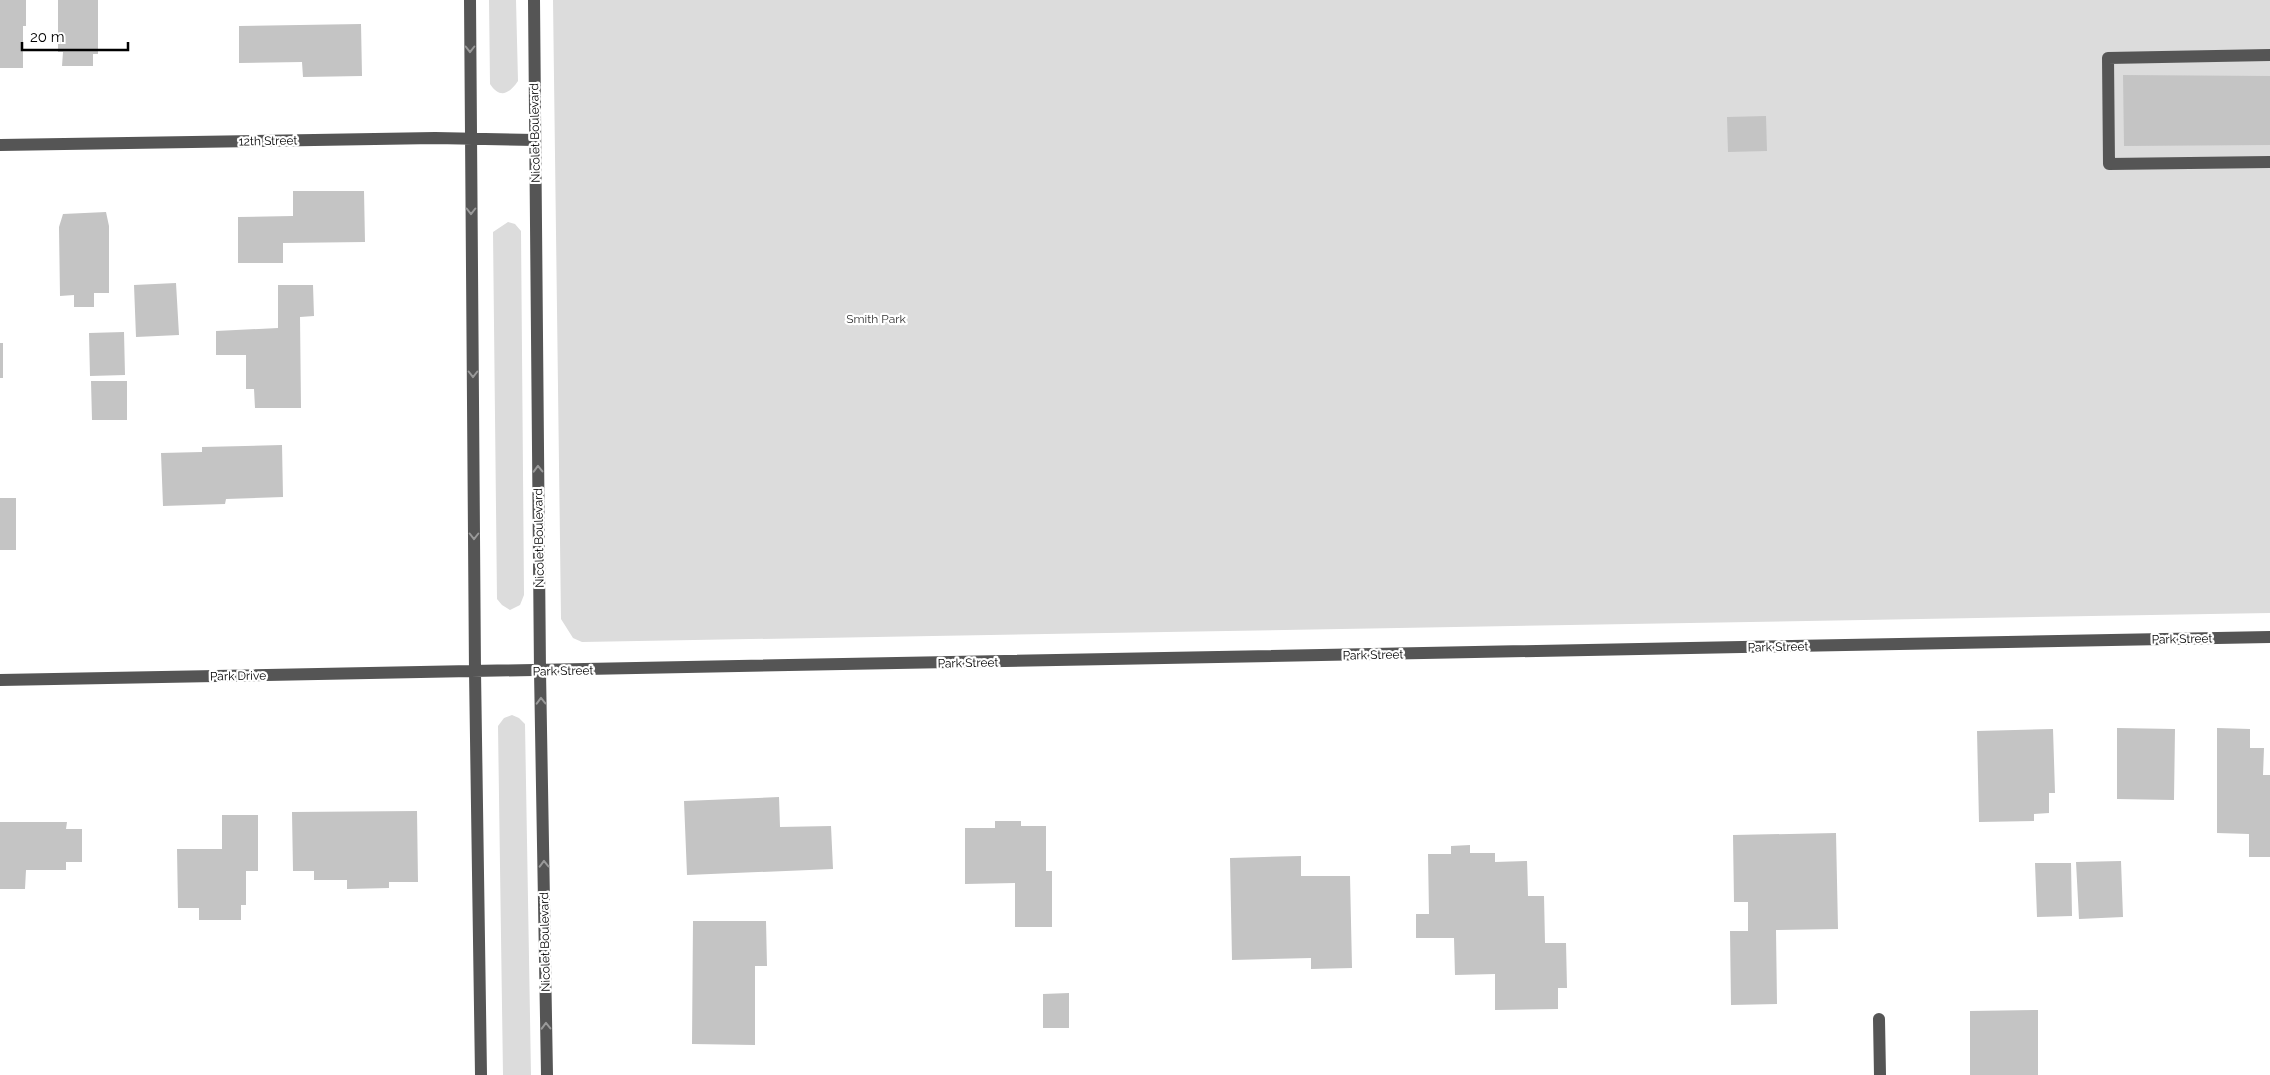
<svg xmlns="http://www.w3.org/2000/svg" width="2270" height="1075" font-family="Raleway,sans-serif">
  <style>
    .green { fill: #dcdcdc }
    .building { fill: #c4c4c4 }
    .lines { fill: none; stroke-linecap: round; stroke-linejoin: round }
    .minor { stroke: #555; stroke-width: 12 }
    .oneway { stroke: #999 }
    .labels { text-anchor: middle; stroke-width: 4.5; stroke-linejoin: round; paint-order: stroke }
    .street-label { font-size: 12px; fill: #000; stroke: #fff }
    .park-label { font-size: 12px; fill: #333; stroke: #fff }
  </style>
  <rect width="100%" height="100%" fill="#fff"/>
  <path class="green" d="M489 0H516L518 81C509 94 500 99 490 84Z
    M553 0H2270V613L582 642 573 638 561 619Z
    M508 222 515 224 521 231 524 595 520 605 510 610 502 605 497 599 493 232Z
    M512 715 519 718 525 724 531 1075H503L498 726 504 718Z"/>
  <path class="building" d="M0 0H26V26H23V68H0Z
    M58 0H98V54H93V66H62L63 52H58Z
    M361 24 362 76 303 77 302 62 239 63V26Z
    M2123 75 2270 76V145L2124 146Z
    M1766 116 1767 151 1728 152 1727 117Z
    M293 191H364L365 242 283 243V263H238V217L293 216Z
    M106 212 109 226V293H94V307H74V295L60 296 59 227 63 214Z
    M176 283 179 335 136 337 134 285Z
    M278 285H313L314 316 300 317 301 408H255L254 389H246V355H216V331L278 328Z
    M124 332 125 375 90 376 89 333Z
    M0 343H3V378H0Z
    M91 381H127V420H92Z
    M282 445 283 497 226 499 225 504 163 506 161 453 202 452V447Z
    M0 498H16V550H0Z
    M2117 728 2175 729 2174 800 2117 799Z
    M2217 728 2250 729V748H2264L2263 775H2270V857H2249V834L2217 833Z
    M2053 729 2055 793H2049V813L2034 814V821L1979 822 1977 731Z
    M779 797 780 827 831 826 833 869 687 875 684 801Z
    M417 811 418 882H389V888L347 889V880H314V871H293L292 812Z
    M222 815H258V871H246V905H241V920H199V908H178L177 849H222Z
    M995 821H1021V826H1046V871H1052V927H1015V883L965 884V828H995Z
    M0 822H67L66 829H82V862H66V870H26L25 889H0Z
    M1836 833 1838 929 1776 930 1777 1004 1731 1005 1730 931H1748V902H1734L1733 835Z
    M1470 845V853H1495V862L1527 861 1528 896H1544L1545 943H1566L1567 988H1558V1009L1495 1010V974L1455 975 1454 938H1416V914H1429L1428 854H1451V846Z
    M1301 856V876H1350L1352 968 1311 969V958L1232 960 1230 858Z
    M2121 861 2123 917 2079 919 2076 862Z
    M2035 863H2071L2072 916 2037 917Z
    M693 921H766L767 966H755V1045L692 1044Z
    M1069 993V1028H1043V994Z
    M2038 1010V1075H1970V1011Z"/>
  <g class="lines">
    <path class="minor" d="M470 0 475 671 481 1075
      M534 0 540 671 547 1075
      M2270 55 2108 58 2109 164 2270 162
      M0 145 435 138 535 140
      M0 680 2270 637
      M1879 1019 1880 1075"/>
  </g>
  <defs><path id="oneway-chevron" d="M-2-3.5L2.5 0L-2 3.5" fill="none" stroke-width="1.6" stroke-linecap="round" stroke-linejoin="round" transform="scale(1.25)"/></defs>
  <g class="oneway">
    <use href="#oneway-chevron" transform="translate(470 49) rotate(90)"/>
    <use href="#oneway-chevron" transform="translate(471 211) rotate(90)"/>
    <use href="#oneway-chevron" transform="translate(473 374) rotate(90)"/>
    <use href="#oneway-chevron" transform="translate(538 469) rotate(-91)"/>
    <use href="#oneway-chevron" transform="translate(474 536) rotate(90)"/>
    <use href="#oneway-chevron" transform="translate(541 701) rotate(-91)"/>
    <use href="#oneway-chevron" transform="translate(544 864) rotate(-91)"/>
    <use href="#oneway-chevron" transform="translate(546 1026) rotate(-91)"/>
  </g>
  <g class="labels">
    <g class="street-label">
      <text transform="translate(535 133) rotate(-91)" y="4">Nicolet Boulevard</text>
      <text transform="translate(268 141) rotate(-1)" y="4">12th Street</text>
      <text transform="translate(539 538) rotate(-91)" y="4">Nicolet Boulevard</text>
      <text transform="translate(2182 639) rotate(-1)" y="4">Park Street</text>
      <text transform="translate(1778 647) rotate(-1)" y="4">Park Street</text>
      <text transform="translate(1373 655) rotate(-1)" y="4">Park Street</text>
      <text transform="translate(968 663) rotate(-1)" y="4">Park Street</text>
      <text transform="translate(563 671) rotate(-1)" y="4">Park Street</text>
      <text transform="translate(238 676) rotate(-1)" y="4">Park Drive</text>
      <text transform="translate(545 942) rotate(-91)" y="4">Nicolet Boulevard</text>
    </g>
    <g class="park-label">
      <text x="876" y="323">Smith Park</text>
    </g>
  </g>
  <path d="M22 42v8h106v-8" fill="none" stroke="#000000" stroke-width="2.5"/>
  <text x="30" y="42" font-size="15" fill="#000000" stroke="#ffffff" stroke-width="4" paint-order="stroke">20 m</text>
</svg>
